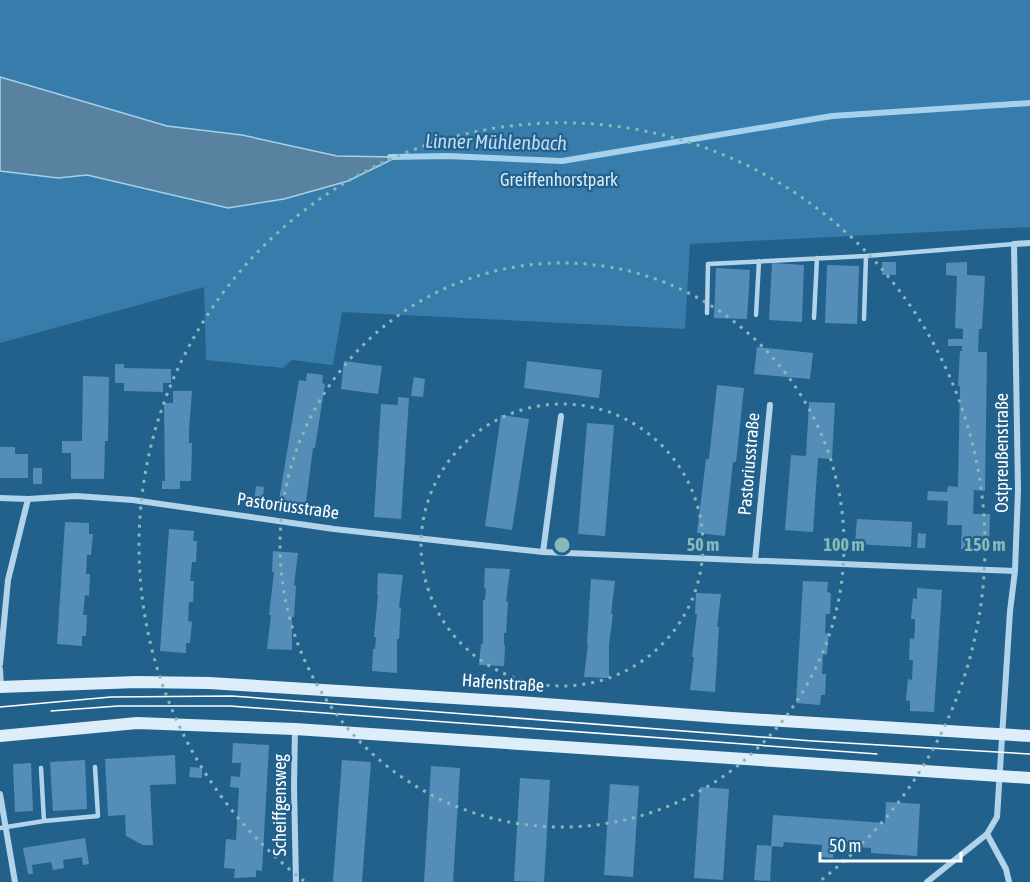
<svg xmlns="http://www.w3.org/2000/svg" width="1030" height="882" font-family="'Asap Condensed',sans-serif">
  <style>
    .green { fill: #377caa }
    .water { fill: #58829f; stroke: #a6d1ec; stroke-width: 1.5 }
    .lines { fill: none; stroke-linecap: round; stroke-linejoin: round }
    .stream { stroke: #a6d1ec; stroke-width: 6 }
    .building { fill: #548eb8 }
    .lane { stroke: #b2d4eb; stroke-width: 4.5 }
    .street { stroke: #b2d4eb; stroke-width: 6 }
    .secondary { stroke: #ddedf9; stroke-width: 12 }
    .tram { stroke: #fff; stroke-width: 1.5 }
    .ring { fill: none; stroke: #87bab6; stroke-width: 3; stroke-dasharray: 3 6 }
    .labels { text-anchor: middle; stroke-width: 4.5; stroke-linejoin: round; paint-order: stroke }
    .park-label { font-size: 18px; fill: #d7ebf8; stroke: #23618d }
    .street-label { font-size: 18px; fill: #fff; stroke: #23618d }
    .water-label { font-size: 20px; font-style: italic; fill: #beddf2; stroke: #23618d }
    .centre { fill: #87bab6; stroke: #23618d; stroke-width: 3 }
    .ring-label { font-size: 18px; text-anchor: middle; font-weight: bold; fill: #87bab6; stroke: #23618d; stroke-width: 4.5; stroke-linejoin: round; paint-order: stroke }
  </style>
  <rect width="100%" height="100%" fill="#23618d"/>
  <path class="green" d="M0 0H1030V227L690 244 685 329 342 312 333 365 292 360 283 368 206 360 204 287 0 343V171L58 178 87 175 228 208 284 199 348 181 396 157 337 156 243 135 167 126 0 77Z"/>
  <path class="water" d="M0 77 167 126 242 135 337 156 397 157 348 181 284 199 228 208 87 175 58 178 0 171Z"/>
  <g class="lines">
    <path class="stream" d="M390 157 447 156 562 161 832 116 1030 103"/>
  </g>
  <path class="building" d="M882 262H896V275H882Z
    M967 262V275L985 276 982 329H979L978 352H987L985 491 974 490 973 514H990L989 550 961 549 962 525H947L948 501 927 500 928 491 947 492 948 486 958 487 960 386H958L960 351H962V346H948V339H963V329L955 328 957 276 946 275V263Z
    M772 263 804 265 802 322 769 320Z
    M827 265 859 266 857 324 825 323Z
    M716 268 750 270 747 319 714 318Z
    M757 347 813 353 810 379 754 374Z
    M344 361 382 366 378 394 341 389Z
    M527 361 602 370 599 398 524 388Z
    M115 364H124V368L171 369V383H163V392L124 391V383H115Z
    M307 373 323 375 322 383 325 384 317 435 315 448H313L305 510 278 506 299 380 306 381Z
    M83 376 109 377 108 441H105L104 479H71V453H62V441H82Z
    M414 377 425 379 423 397 411 396Z
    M717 385 744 388 736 462H733L725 536 697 533 706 459H709Z
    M173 391H192L189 430V443H192L191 481H180V489H162V481H165L164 403H173Z
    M398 397 409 398 401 519 374 517 381 404 398 405Z
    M809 402 835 403 832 459 818 458 813 532 785 530 791 455 806 456Z
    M501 415 529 419 512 530 485 526Z
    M587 423 614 425 605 536 578 534Z
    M0 447H15V454H28V478H0Z
    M33 468H42V484H33Z
    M256 486 264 487 262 504 254 503Z
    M857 519 912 522 911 547 855 544Z
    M65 522 89 523V534H93L91 555H87L86 574H90L89 596 85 595 83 615H87L86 636H82V646L57 644Z
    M169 529 194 531 193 541H197L196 562H192L191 571 190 581H194L193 602H189L188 621 192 622 190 643H186V653L160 651Z
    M918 533 926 534 925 548H917Z
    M273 551 298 553 294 585 296 586 294 617H292V650L267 649 271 615H269L274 572H272Z
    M485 568 510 569 506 601 508 602 506 633H504V645H505L504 666 479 665 481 644H483V600H485L486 589 484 588Z
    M378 573 403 575 399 607 401 608 399 639H397V673L372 671 373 649H375L376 637H374L378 595H377Z
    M591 579 615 581 611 614H613L609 645V678L584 677 588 644 587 643Z
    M803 581 828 582 827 592 831 593 830 614H826L825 633H829L827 655 823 654 822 674H826L825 695H821L820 705 796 703Z
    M917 588 942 590 934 712 910 711V701L906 700 908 679 912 680 913 660H909L910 638 914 639 915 629V619H911L913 598 917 599Z
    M696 593 721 594 717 627H719L715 692 690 690 694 657H692L697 614H695Z
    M233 743 269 745 262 871 256 870V877L234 878 235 869 224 868 226 839 236 840 239 788 230 787 231 776 240 777 241 763H232Z
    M175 755 176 784 150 785 153 845H143L126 836 125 815 108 816 105 759Z
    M85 760 87 809 53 811 50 762Z
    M342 760 371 762 362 882H333Z
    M31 763 33 811 15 812 13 764Z
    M431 766 460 768 453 882H424Z
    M190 767 202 768V778L189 777Z
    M520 778 550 780 544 882 514 881Z
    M610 784 639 786 633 877 604 875Z
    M700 787 729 789 723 880 694 878Z
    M886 802 920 804 917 856 871 853V848L834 846 833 858 821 857 822 845 784 842 783 847 771 846 773 815 885 823Z
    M85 838 89 864 83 865 82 857 63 860 64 868 58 869 53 870 51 862 32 865 33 874H28L23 848Z
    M757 845 772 846 770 881 754 880Z"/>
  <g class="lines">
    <path class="lane" d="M707 313 708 264 866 256
      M756 315 759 261
      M814 318 817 258
      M864 319 866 256 1014 244
      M41 768 44 821
      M0 828 44 821 98 816 95 767"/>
    <path class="street" d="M0 498 28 499 76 496 133 500 334 529 543 552 1015 571
      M543 552 561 416
      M755 561 770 405
      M0 664 8 580 28 499
      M0 669 1 687
      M295 729 294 786 296 882
      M0 794 15 882
      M987 834 1006 869 1009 882
      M927 882 987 834 997 817 1010 611 1015 571 1018 490 1014 244 1030 243"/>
    <path class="secondary" d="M0 687 137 682 209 683 519 702 732 718 1030 736
      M0 736 137 723 295 729 1030 778"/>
    <path class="tram" d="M0 707 111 697 232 696 813 741 1030 754
      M51 711 118 706H230L877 754"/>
  </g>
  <g class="ring">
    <circle cx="562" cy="545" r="141"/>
    <circle cx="562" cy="545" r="282"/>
    <path d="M304 881A423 423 0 1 1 820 881"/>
  </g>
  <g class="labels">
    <g class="park-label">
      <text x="559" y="186">Greiffenhorstpark</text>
    </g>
    <g class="street-label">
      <text transform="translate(1002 453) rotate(-90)" y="6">Ostpreußenstraße</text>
      <text transform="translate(749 464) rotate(-85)" y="6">Pastoriusstraße</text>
      <text transform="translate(288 506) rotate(8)" y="6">Pastoriusstraße</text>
      <text transform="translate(503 683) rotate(4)" y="6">Hafenstraße</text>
      <text transform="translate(280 805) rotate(-90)" y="6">Scheiffgensweg</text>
    </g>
    <g class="water-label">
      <text transform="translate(496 142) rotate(1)" y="7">Linner Mühlenbach</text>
    </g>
  </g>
  <circle cx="562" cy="545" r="9" class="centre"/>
  <g class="ring-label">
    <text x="703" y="551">50 m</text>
    <text x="844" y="551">100 m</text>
    <text x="985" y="551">150 m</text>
  </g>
  <path d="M820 852v9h141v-9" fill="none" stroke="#ffffff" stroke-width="3"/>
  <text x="829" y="852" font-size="18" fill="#ffffff" stroke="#23618d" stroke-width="4.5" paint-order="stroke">50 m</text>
</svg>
